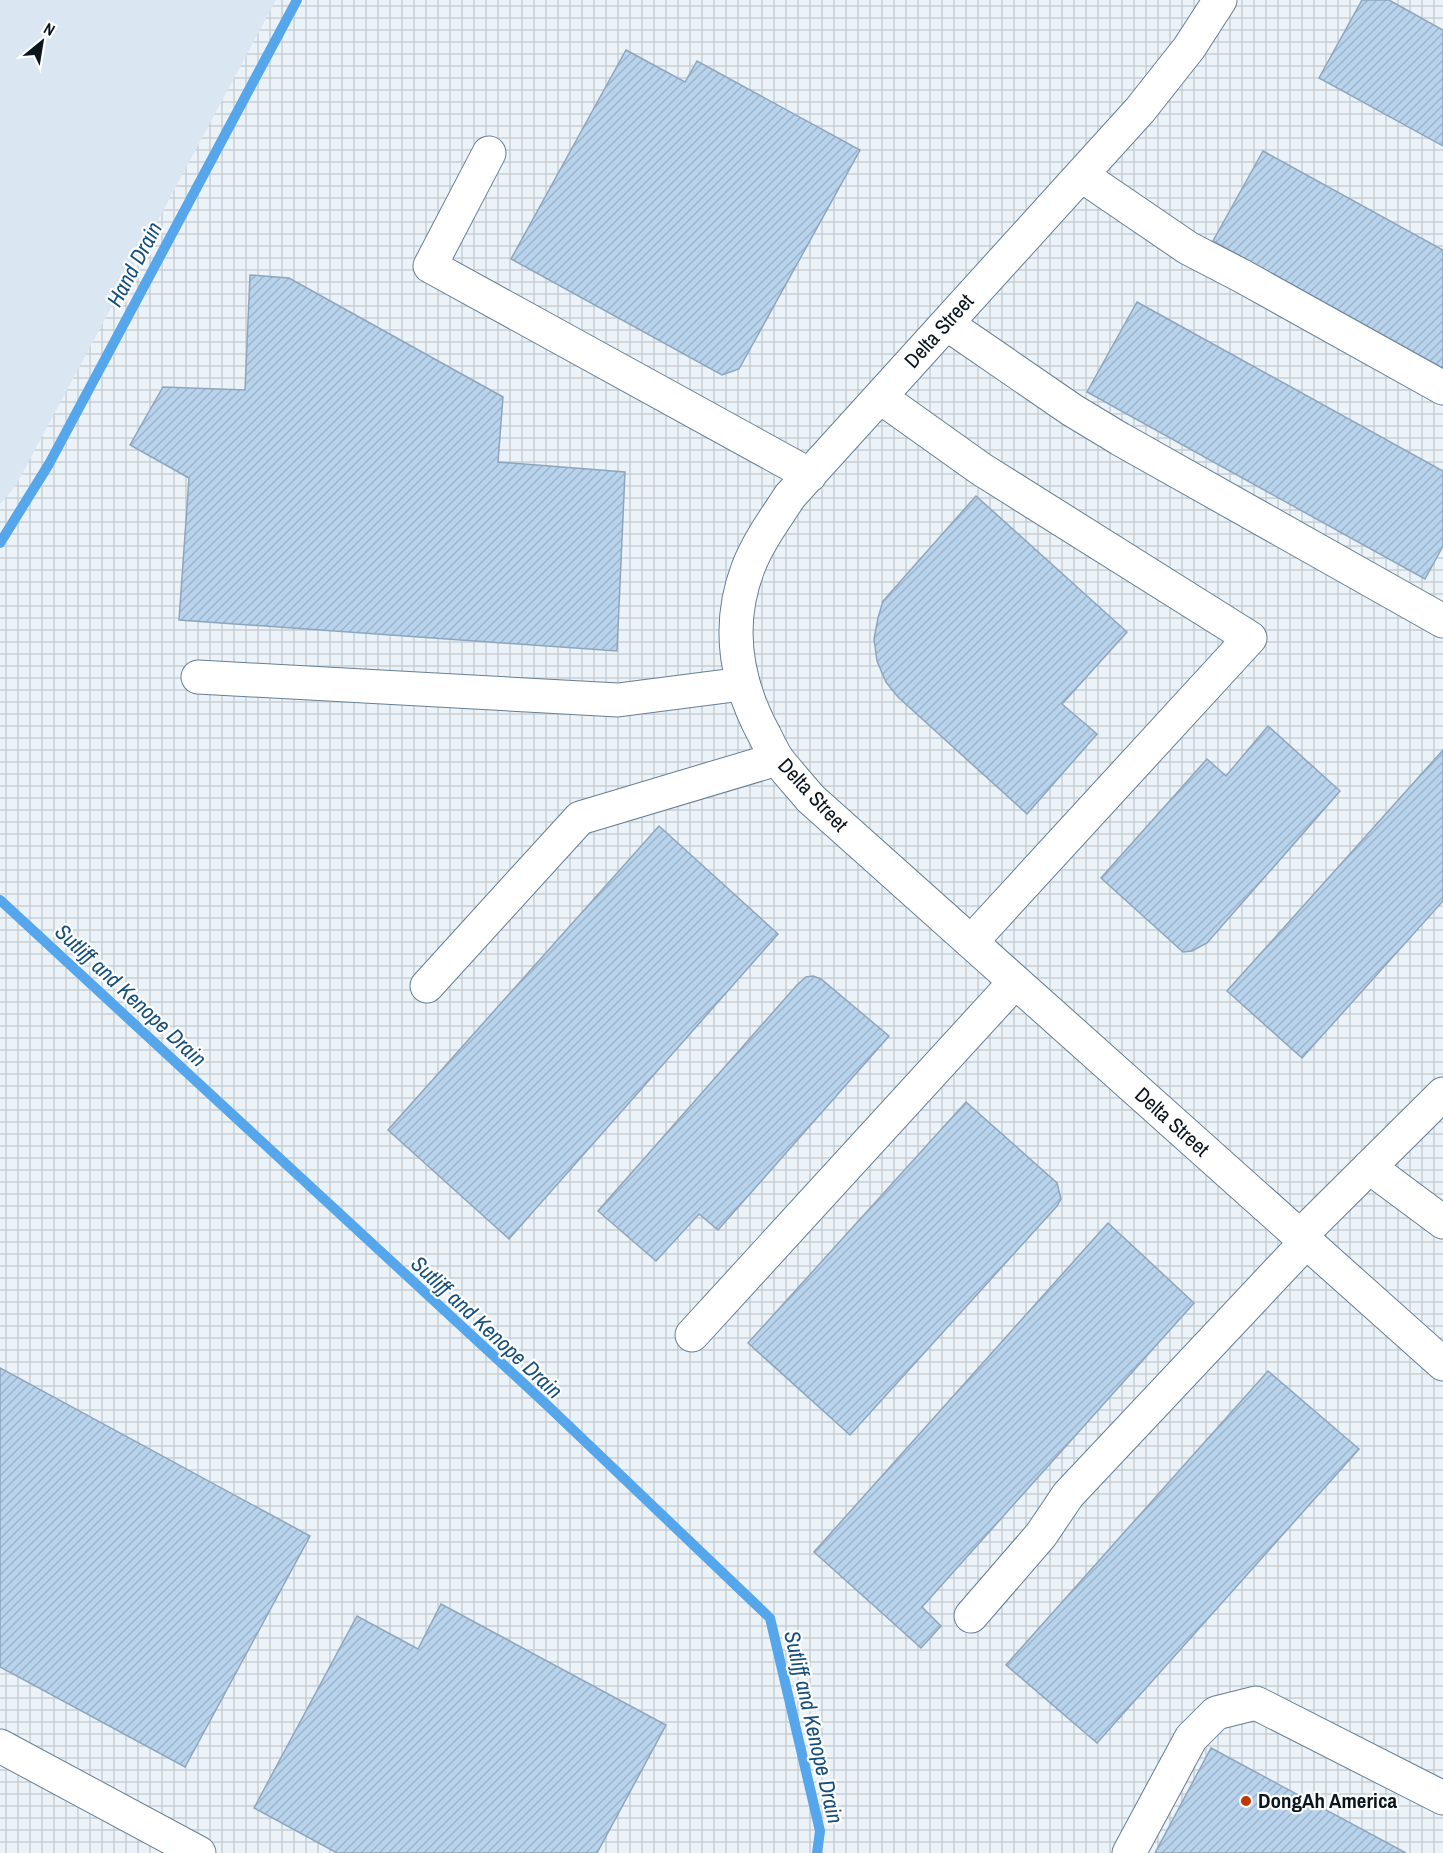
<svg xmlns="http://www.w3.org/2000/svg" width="1443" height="1853" font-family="'Archivo Narrow',sans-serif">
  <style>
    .industrial { fill: url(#industrial-grid) }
    .grass { fill: #dae6f2 }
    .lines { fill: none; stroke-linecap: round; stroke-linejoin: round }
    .stream { stroke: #56a6eb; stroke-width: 10 }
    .building { fill: url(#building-hatch); stroke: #8da6be; stroke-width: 1.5 }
    .minor-casing { stroke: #667e95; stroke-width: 35 }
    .minor { stroke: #fff; stroke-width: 33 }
    .poi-dot { fill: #c03801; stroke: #fff; stroke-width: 2 }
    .labels { text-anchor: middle; stroke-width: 4.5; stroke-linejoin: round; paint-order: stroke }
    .street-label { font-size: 21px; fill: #0b151d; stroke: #fff }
    .poi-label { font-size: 21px; font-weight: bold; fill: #0b151d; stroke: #fff; text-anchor: start }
    .water-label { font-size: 22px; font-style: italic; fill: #164f7c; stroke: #fff }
  </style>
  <defs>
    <pattern id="industrial-grid" width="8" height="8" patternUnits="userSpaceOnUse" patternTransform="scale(1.5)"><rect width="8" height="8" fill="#ebf2f8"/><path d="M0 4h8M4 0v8" fill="none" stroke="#c8cfd4"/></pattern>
    <pattern id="building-hatch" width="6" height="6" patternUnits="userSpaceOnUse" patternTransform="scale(1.5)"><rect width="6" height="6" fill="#b8d3ec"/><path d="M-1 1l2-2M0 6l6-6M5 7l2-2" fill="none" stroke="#9db4ca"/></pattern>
  </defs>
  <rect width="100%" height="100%" fill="#fbfbfb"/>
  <path class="industrial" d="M0 0H1443V1853H0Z"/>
  <path class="grass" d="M0 0H276L15 487 0 504Z"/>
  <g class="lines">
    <path class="stream" d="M0 543 49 464 297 0
      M0 900 548 1406 770 1618 820 1831 817 1853"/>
  </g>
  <path class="building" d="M1362 0H1389L1443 30V146L1319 78Z
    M626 50 685 82 697 61 860 150 739 369 722 375 511 259Z
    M1263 151 1443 250V368L1213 241Z
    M250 275 289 278 503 397 498 462 625 472 617 651 179 620 189 478 130 445 163 387 245 390Z
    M1137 302 1443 471V546L1425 579 1087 392Z
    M976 496 1127 632 1062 704 1097 734 1027 814 898 697 886 682 877 661 874 639 878 618 883 601Z
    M1268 726 1340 791 1207 943 1192 951 1183 952 1101 878 1207 759 1226 776Z
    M1443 750V901L1302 1058 1227 991Z
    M659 826 778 934 509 1239 388 1130Z
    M813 976 821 979 889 1036 718 1230 699 1214 656 1261 598 1211 797 985 806 977Z
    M966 1102 1057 1183 1061 1199 1057 1206 850 1435 748 1343Z
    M1108 1223 1194 1303 922 1607 941 1626 921 1648 814 1552Z
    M0 1368 310 1536 185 1767 0 1667Z
    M1268 1371 1359 1449 1097 1743 1006 1665Z
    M441 1604 666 1725 597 1853H337L254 1808 357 1616 418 1649Z
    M1211 1748 1406 1853H1155Z"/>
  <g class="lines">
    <g class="minor-casing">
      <path id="minor" d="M1220 0 1189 48 1140 110 790 496C775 519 758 542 748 568 726 626 736 683 765 736 769 744 773 753 778 760 789 774 800 786 811 799L1443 1364
        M489 153 430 266 810 475
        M1081 175 1188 248 1242 276 1443 388
        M947 324 1072 410 1120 439 1443 621
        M880 397 981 469 1250 638 971 942
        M198 677 618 700 742 684
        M427 986 580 818 777 759
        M1369 1167 1443 1222
        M1300 1236 1443 1094
        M692 1335 1015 982
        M971 1616 1041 1535 1068 1495 1306 1242
        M0 1746 199 1853
        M1129 1853 1191 1738 1216 1713 1256 1703 1443 1798"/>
    </g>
    <use href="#minor" class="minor"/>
  </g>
  <circle class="poi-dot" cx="1246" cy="1801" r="6"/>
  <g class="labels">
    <g class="street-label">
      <text transform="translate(939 331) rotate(-48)" y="7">Delta Street</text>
      <text transform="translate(813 795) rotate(47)" y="7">Delta Street</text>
      <text transform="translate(1172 1122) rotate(42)" y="7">Delta Street</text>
    </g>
    <g class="poi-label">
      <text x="1258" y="1808">DongAh America</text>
    </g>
    <g class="water-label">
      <text transform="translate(134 264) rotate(-62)" y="8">Hand Drain</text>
      <text transform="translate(131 995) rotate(43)" y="8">Sutliff and Kenope Drain</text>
      <text transform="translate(487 1327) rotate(43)" y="8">Sutliff and Kenope Drain</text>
      <text transform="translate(814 1727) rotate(77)" y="8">Sutliff and Kenope Drain</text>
    </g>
  </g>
  <g transform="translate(42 42) rotate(30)" stroke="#ffffff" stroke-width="4.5" paint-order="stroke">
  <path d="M0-4.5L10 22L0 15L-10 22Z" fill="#0b151d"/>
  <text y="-9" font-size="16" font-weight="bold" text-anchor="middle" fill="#0b151d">N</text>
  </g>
</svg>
